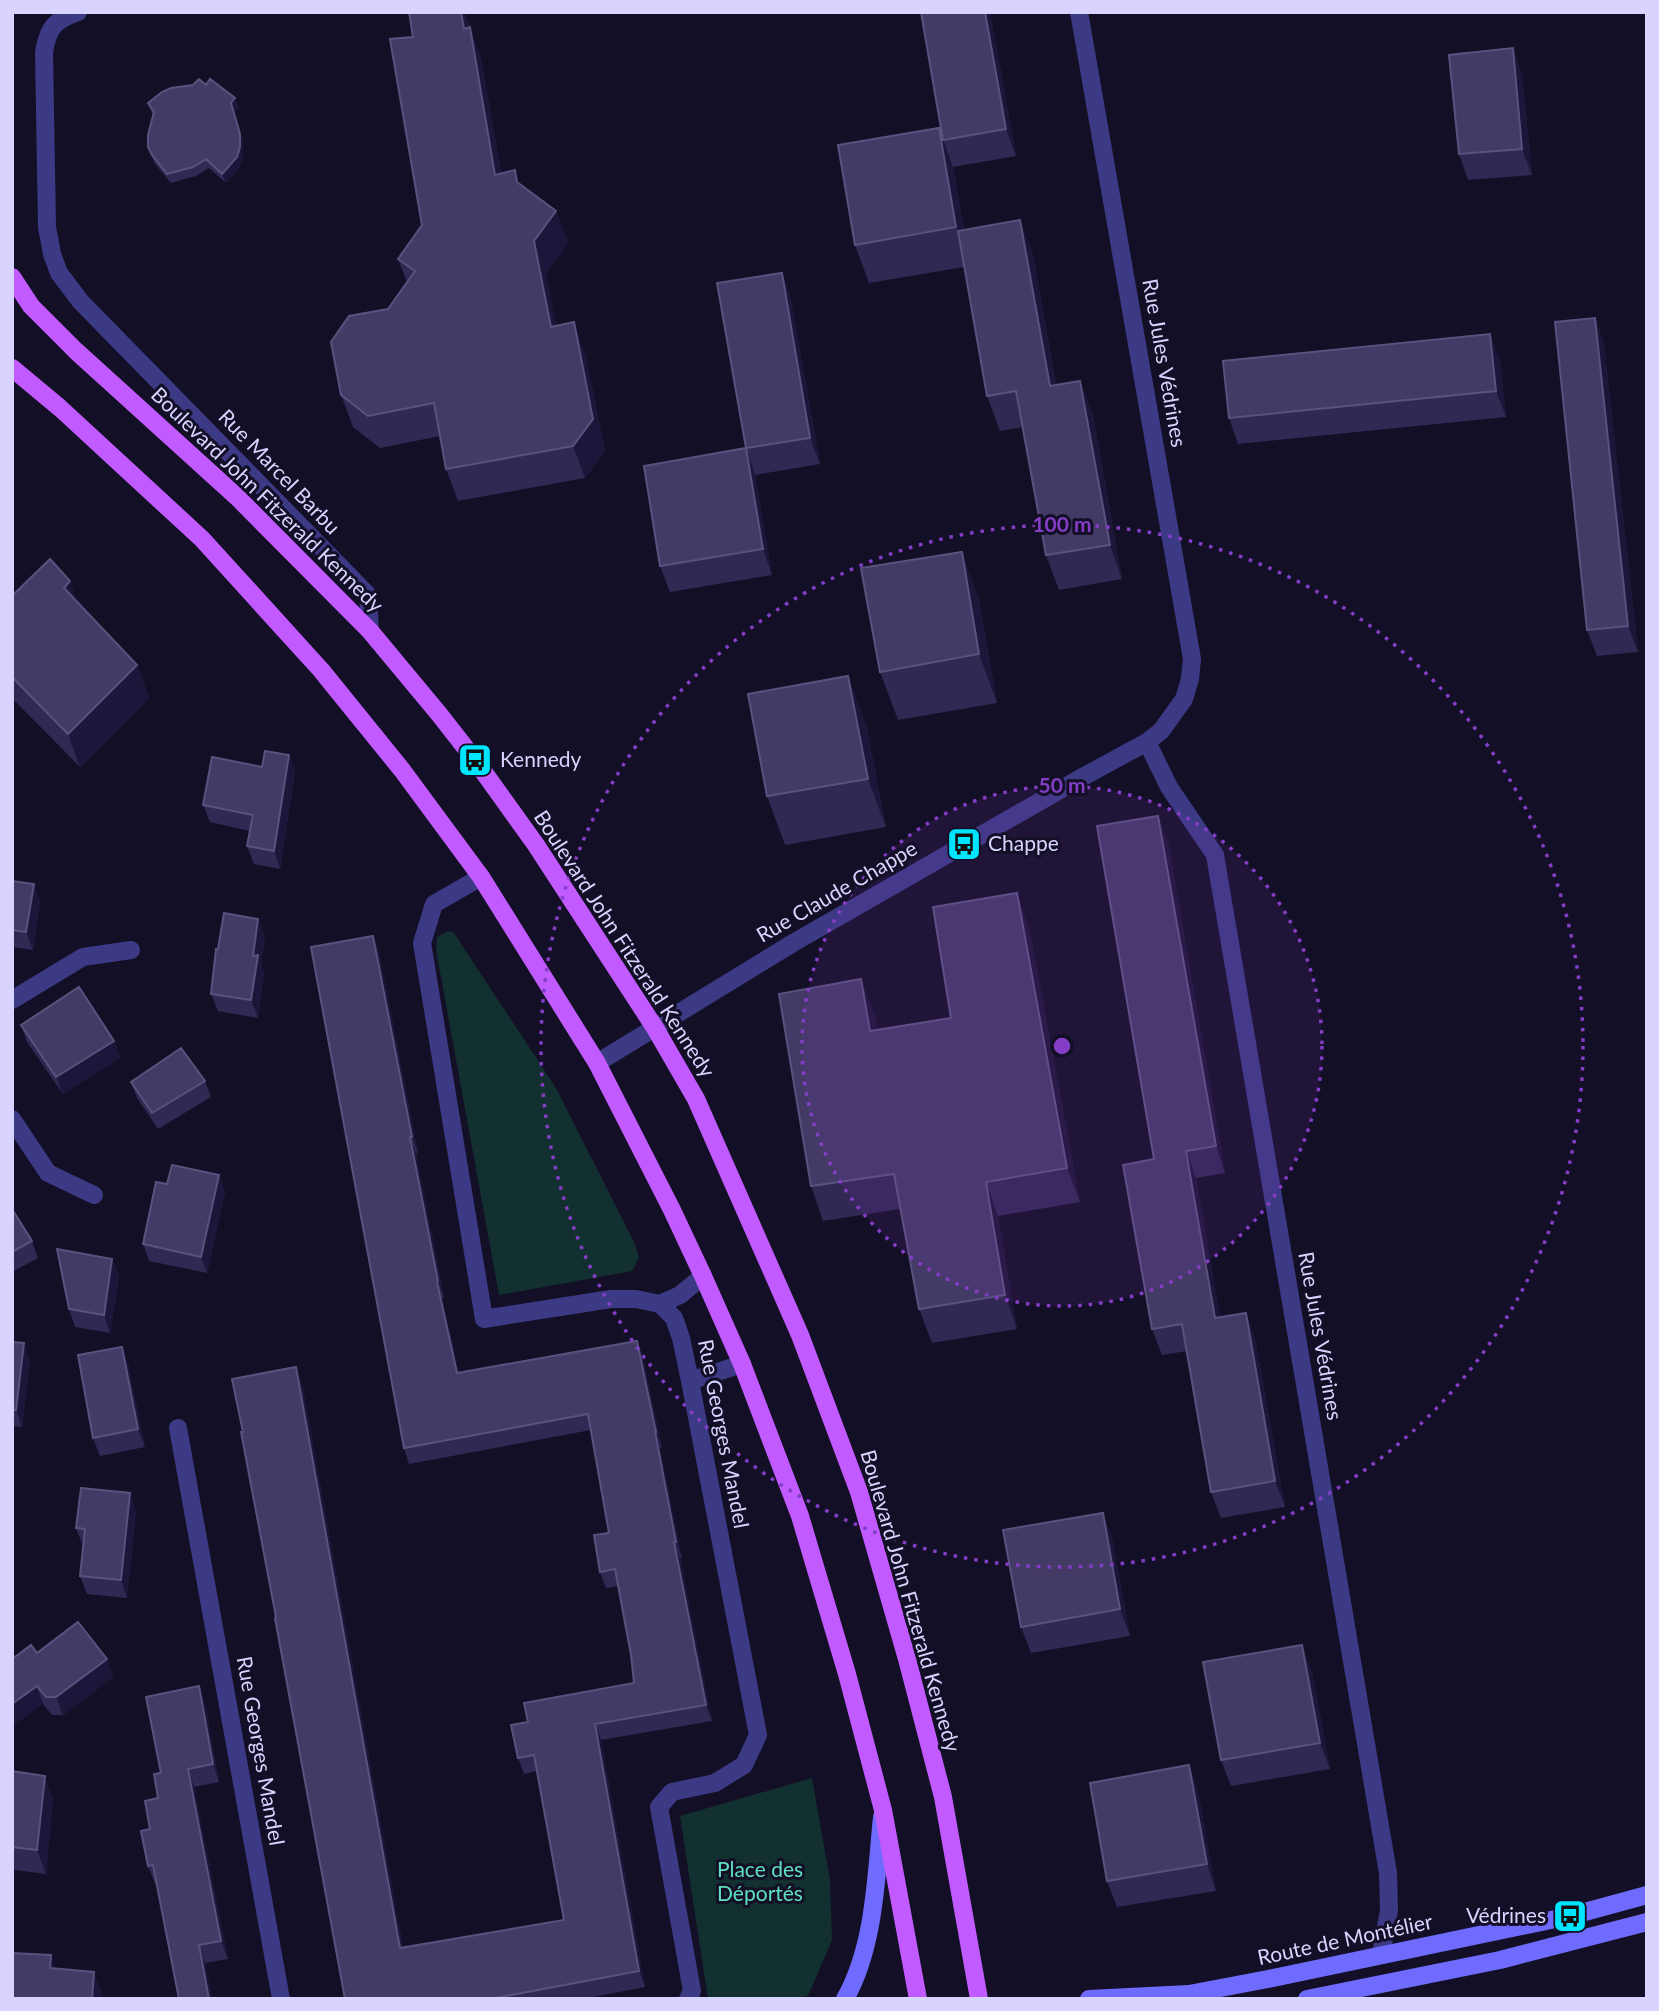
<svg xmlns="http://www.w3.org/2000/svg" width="1659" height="2011" font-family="Lato,sans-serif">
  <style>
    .green { fill: #12302f }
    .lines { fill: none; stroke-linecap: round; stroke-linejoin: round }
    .street { stroke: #3d3a85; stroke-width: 18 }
    .secondary { stroke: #6f6bff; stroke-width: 18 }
    .primary { stroke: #c25bff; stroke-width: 18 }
    .wall { fill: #312854 }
    .shaded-wall { fill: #1d163a }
    .building { fill: #433a66; stroke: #5a527e; stroke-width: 2 }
    .ring { fill: none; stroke: #843dc5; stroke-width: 3.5; stroke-dasharray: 3.5 7 }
    .labels { text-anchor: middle; stroke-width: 6; stroke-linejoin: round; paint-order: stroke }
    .street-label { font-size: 21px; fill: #d9d4ff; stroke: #130f26 }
    .poi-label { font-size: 21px; fill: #d9d4ff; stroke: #130f26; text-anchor: start }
    .park-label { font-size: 21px; fill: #5fe0c0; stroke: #130f26 }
    .centre { fill: #843dc5; stroke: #130f26; stroke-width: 3.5 }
    .ring-label { font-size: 21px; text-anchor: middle; font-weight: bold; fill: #843dc5; stroke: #130f26; stroke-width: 6; stroke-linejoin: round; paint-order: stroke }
  </style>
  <rect width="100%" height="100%" fill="#130f26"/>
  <path class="green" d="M448 931 454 933 556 1088 635 1244 639 1258 632 1271 499 1295 436 950 437 937Z
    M812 1778 830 1880 832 1940 808 1996 791 1999H708L680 1816Z"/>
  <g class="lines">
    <path class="street" d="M78 12C55 20 48 27 44 52L47 227 52 254 59 273 81 302 368 595 370 631
      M1147 742 1169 787 1215 855 1388 1873 1389 1910 1381 1955
      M481 877 434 904 422 943 484 1319 611 1299H636L660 1304 674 1318 681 1338 690 1381 758 1735 744 1765 715 1783 672 1792 659 1807 692 1991 688 1999
      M12 1000 83 957 131 950
      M597 1063 793 943 1079 779 1147 742 1161 731 1184 699 1190 679 1192 659 1079 12
      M12 1119 48 1173 94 1195
      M660 1304 680 1295 703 1276
      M690 1381 742 1364
      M178 1428 281 1999"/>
    <path class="secondary" d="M845 1999C875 1946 876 1876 882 1817
      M1089 1999 1189 1994 1268 1979 1570 1916 1647 1895
      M1307 1999 1500 1960 1647 1922"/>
    <path class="primary" d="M12 277 31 306 76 351 237 497 370 631 439 714 475 760 536 845 655 1028 696 1099 800 1335 859 1492 907 1659 943 1797 979 1999
      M12 368 60 408 202 539 321 670 402 770 481 877 597 1063 672 1210 703 1276 742 1364 800 1516 847 1674 883 1810 918 1999"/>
  </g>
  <path class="wall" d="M921 12H990L1016 156 953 167 964 230 1020 220 1033 255 1056 385 1080 381 1093 415 1122 579 1059 590 1046 555 1023 427 1000 431 987 396 964 267 869 283 855 245 939 128 943 140Z
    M468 22 481 59 501 173 519 184 556 211 568 243 546 273 556 326 585 354 605 451 585 478 458 501 446 469 440 436 380 448 353 427 341 395 388 309 407 282 398 259 422 225 413 37Z
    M1522 74 1532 175 1468 180 1459 154Z
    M148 103 239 107 234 112 243 143V156L240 166 226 183 209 168 196 176 171 183 155 164 148 147 153 116Z
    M782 273 791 300 820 464 755 475 772 575 670 592 660 566 746 448Z
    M1595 318 1604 344 1638 652 1597 656 1587 630Z
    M1500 361 1506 417 1238 444 1229 418Z
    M962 552 979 601 997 703 898 720 880 672Z
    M12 596 77 603 137 665 149 698 80 767 12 698Z
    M866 725 886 827 785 845 767 796Z
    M289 755 295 772 280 869 254 864 247 846 250 831 210 822 203 805 262 767Z
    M1168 842 1225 1173 1196 1178 1220 1317 1246 1313 1255 1339 1285 1507 1221 1518 1211 1492 1187 1351 1162 1355 1152 1329Z
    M12 881 34 884 40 902 33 950 12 947Z
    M1029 927 1080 1202 998 1216 1017 1329 932 1343 919 1309 900 1209 823 1221 811 1186 874 1013 877 1030 951 1018Z
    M265 937 261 963 264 973 258 1018 218 1011 211 994Z
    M379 952 418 1153H416L444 1298H442L459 1373 637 1341 643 1357 662 1448H660L682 1558H680L712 1721 601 1740 645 1987 583 1999H345L243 1432 302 1383 403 1948 564 1920 537 1771 524 1774 518 1758 528 1722 634 1683 631 1655 618 1586 606 1588 600 1572 609 1533 591 1430 409 1464 404 1448Z
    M21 1025 114 1041 120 1058 63 1094 27 1042Z
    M205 1081 211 1097 158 1129 137 1098 131 1082Z
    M219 1175 225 1192 207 1273 149 1261 143 1244 167 1184Z
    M12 1209 32 1241 38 1258 12 1272Z
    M112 1259 119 1277 110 1333 75 1327 69 1309Z
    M12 1342 30 1360 22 1427 12 1426Z
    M128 1364 145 1447 100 1456 93 1438Z
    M136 1511 127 1598 87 1594 80 1576 83 1546 76 1528Z
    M1103 1513 1112 1539 1130 1636 1031 1653 1021 1627Z
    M37 1653 107 1659 113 1677 63 1715H52L43 1704 15 1657Z
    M1312 1672 1330 1769 1231 1786 1221 1760Z
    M205 1704 219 1782 194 1787 228 1959 205 1963 212 1999H179L157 1884H155L148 1866 150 1829 158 1798Z
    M1189 1765 1198 1792 1216 1891 1117 1907 1107 1881Z
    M12 1771 53 1800 46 1874 15 1870 12 1894Z"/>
  <path class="shaded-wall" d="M461 12H465L468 22 475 61 464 29Z
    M985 12H990L1016 156 1006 129Z
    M470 27 481 59 507 207 495 175Z
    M1513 48 1522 74 1532 175 1522 149Z
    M235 98 239 107 234 112 243 143V156L240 166 226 183 222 174 231 103Z
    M939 128 953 167 970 266 956 227Z
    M556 211 568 243 546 273 563 359 551 327 534 241Z
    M1020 220 1033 255 1062 421 1050 386Z
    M782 273 791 300 820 464 810 438Z
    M1595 318 1604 344 1638 652 1628 626Z
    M574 322 585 354 605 451 585 478 573 446Z
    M1490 334 1500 361 1506 417 1496 391Z
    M1080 381 1093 415 1122 579 1110 545Z
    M746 448 755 475 772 575 763 549Z
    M962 552 979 601 997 703 979 654Z
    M70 581 81 614 64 588Z
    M137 665 149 698 80 767 68 734Z
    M848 676 866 725 886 827 868 779Z
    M289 755 295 772 280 869 274 851Z
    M1158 816 1168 842 1225 1173 1216 1146Z
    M34 884 40 902 33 950 26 932Z
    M1017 893 1029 927 1080 1202 1067 1168Z
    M258 919 265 937 261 963 264 973 258 1018 251 1000 253 956Z
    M373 936 379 952 418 1153 412 1137Z
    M861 979 874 1013 883 1066 870 1031Z
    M114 1041 120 1058 63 1094 56 1077Z
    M410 1137 416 1153 444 1298 438 1281Z
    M1186 1151 1196 1178 1225 1344 1215 1318Z
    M219 1175 225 1192 207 1273 201 1257Z
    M986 1182 998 1216 1017 1329 1005 1295Z
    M112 1259 119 1277 110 1333 104 1315Z
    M437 1282 442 1298 463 1389 457 1373Z
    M1246 1313 1255 1339 1285 1507 1275 1481Z
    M637 1341 643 1357 662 1448 656 1432Z
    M24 1343 30 1360 22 1427 16 1410Z
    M122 1347 128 1364 145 1447 138 1429Z
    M296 1367 302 1383 406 1964 400 1948Z
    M655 1432 660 1448 682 1558 676 1542Z
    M130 1493 136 1511 127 1598 121 1580Z
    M1103 1513 1112 1539 1130 1636 1120 1609Z
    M674 1542 680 1558 712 1721 706 1705Z
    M1302 1645 1312 1672 1330 1769 1320 1743Z
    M107 1659 113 1677 63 1715 56 1697Z
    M37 1686 43 1704 12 1727V1704Z
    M199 1686 205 1704 219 1782 213 1764Z
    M595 1724 601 1740 645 1987 639 1971Z
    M1189 1765 1198 1792 1216 1891 1207 1864Z
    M188 1769 194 1787 228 1959 221 1941Z
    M45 1776 53 1800 46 1874 37 1850Z
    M12 1863 15 1870 12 1894Z
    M199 1945 205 1963 212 1999H209Z
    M51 1955 58 1977 50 1968Z
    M94 1972 102 1994 101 1999H92Z"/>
  <path class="building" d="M409 12H461L464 29 470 27 495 175 515 170 517 182 556 211 534 241 551 327 574 322 593 419 573 446 446 469 434 403 368 416 341 395 331 342 349 316 388 309 415 271 398 259 422 225 390 39 413 37Z
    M921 12H985L1006 129 943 140Z
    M1513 48 1522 149 1459 154 1449 55Z
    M199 79 206 85 210 79 235 98 231 103 240 134V147L237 157 222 174 206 159 193 167 167 174 152 155 148 147V135L154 112 148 103 162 92 171 88 193 85Z
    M939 128 956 227 855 245 838 145Z
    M1020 220 1050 386 1080 381 1110 545 1046 555 1016 391 987 396 958 231Z
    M782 273 810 438 746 448 717 283Z
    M1595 318 1628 626 1587 630 1555 322Z
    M1490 334 1496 391 1229 418 1223 361Z
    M746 448 763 549 660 566 644 466Z
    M962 552 979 654 880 672 861 568Z
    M50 559 70 581 64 588 137 665 68 734 12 677V596Z
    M848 676 868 779 767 796 748 694Z
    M265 751 289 755 274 851 247 846 253 815 203 805 212 757 262 767Z
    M1158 816 1216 1146 1186 1151 1215 1318 1246 1313 1275 1481 1211 1492 1182 1324 1152 1329 1123 1165 1154 1159 1097 826Z
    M12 881 34 884 26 932 12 930Z
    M1017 893 1067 1168 986 1182 1005 1295 919 1309 894 1174 811 1186 779 994 861 979 870 1031 951 1018 933 907Z
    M224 913 258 919 253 956 258 955 251 1000 211 994 216 949H218Z
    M373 936 412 1137H410L438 1281 437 1282 457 1373 637 1341 656 1432H655L676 1542H674L706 1705 595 1724 639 1971 490 1999H345L275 1618 276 1617 241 1432H243L232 1379 296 1367 400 1948 564 1920 534 1755 518 1758 511 1725 528 1722 524 1703 634 1683 631 1655 615 1569 600 1572 594 1535 609 1533 588 1414 404 1448 311 947Z
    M79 987 114 1041 56 1077 21 1025Z
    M181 1048 205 1081 152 1113 131 1082Z
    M172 1165 219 1175 201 1257 143 1244 156 1182 167 1184Z
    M12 1209 32 1241 12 1252Z
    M57 1249 112 1259 104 1315 69 1309Z
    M12 1342 24 1343 16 1410H12Z
    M122 1347 138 1429 93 1438 78 1355Z
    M81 1488 130 1493 121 1580 80 1576 85 1529 76 1528Z
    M1103 1513 1120 1609 1021 1627 1003 1530Z
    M78 1622 107 1659 56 1697H46L37 1686 12 1704V1655L15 1657 31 1645 37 1653Z
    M1302 1645 1320 1743 1221 1760 1203 1662Z
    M199 1686 213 1764 188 1769 221 1941 199 1945 209 1999H179L153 1865 148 1866 141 1831 150 1829 145 1801 158 1798 154 1774 161 1773 146 1697Z
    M1189 1765 1207 1864 1107 1881 1090 1783Z
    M12 1771 45 1776 37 1850 12 1847Z
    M12 1953 51 1955 50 1968 94 1972 92 1999H12Z"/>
  <circle cx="1062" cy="1046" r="260" fill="#843dc5" fill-opacity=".12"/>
  <g class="ring">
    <circle cx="1062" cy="1046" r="260"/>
    <circle cx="1062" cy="1046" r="521"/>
  </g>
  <defs>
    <g id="bus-square" transform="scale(1.75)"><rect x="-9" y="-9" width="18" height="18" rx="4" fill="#00e5ff" stroke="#130f26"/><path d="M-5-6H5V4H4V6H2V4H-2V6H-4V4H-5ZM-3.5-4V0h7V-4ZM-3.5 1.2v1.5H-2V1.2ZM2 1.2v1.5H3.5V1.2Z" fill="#111"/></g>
  </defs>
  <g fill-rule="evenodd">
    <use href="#bus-square" x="475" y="760"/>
    <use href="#bus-square" x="964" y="844"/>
    <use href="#bus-square" x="1570" y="1916"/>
  </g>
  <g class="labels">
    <g class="street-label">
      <text transform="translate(1164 363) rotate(80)" y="7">Rue Jules Védrines</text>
      <text transform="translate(279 472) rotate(46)" y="7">Rue Marcel Barbu</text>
      <text transform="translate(267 500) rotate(44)" y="7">Boulevard John Fitzerald Kennedy</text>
      <text transform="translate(837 892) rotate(-30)" y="7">Rue Claude Chappe</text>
      <text transform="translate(624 944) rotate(57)" y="7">Boulevard John Fitzerald Kennedy</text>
      <text transform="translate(1320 1336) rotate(80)" y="7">Rue Jules Védrines</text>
      <text transform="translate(723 1434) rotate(79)" y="7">Rue Georges Mandel</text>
      <text transform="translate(910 1601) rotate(74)" y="7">Boulevard John Fitzerald Kennedy</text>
      <text transform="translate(260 1751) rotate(80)" y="7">Rue Georges Mandel</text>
      <text transform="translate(1345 1940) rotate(-12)" y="7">Route de Montélier</text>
    </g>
    <g class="poi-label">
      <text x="500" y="767">Kennedy</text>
      <text x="988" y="851">Chappe</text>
      <text x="1546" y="1923" text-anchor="end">Védrines</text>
    </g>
    <g class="park-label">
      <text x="760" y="1877">Place des<tspan x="760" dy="24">Déportés</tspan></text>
    </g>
  </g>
  <circle cx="1062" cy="1046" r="10" class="centre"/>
  <g class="ring-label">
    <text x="1062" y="532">100 m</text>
    <text x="1062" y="793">50 m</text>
  </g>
  <rect width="1659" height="2011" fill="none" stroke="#d9d4ff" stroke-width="28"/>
</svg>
